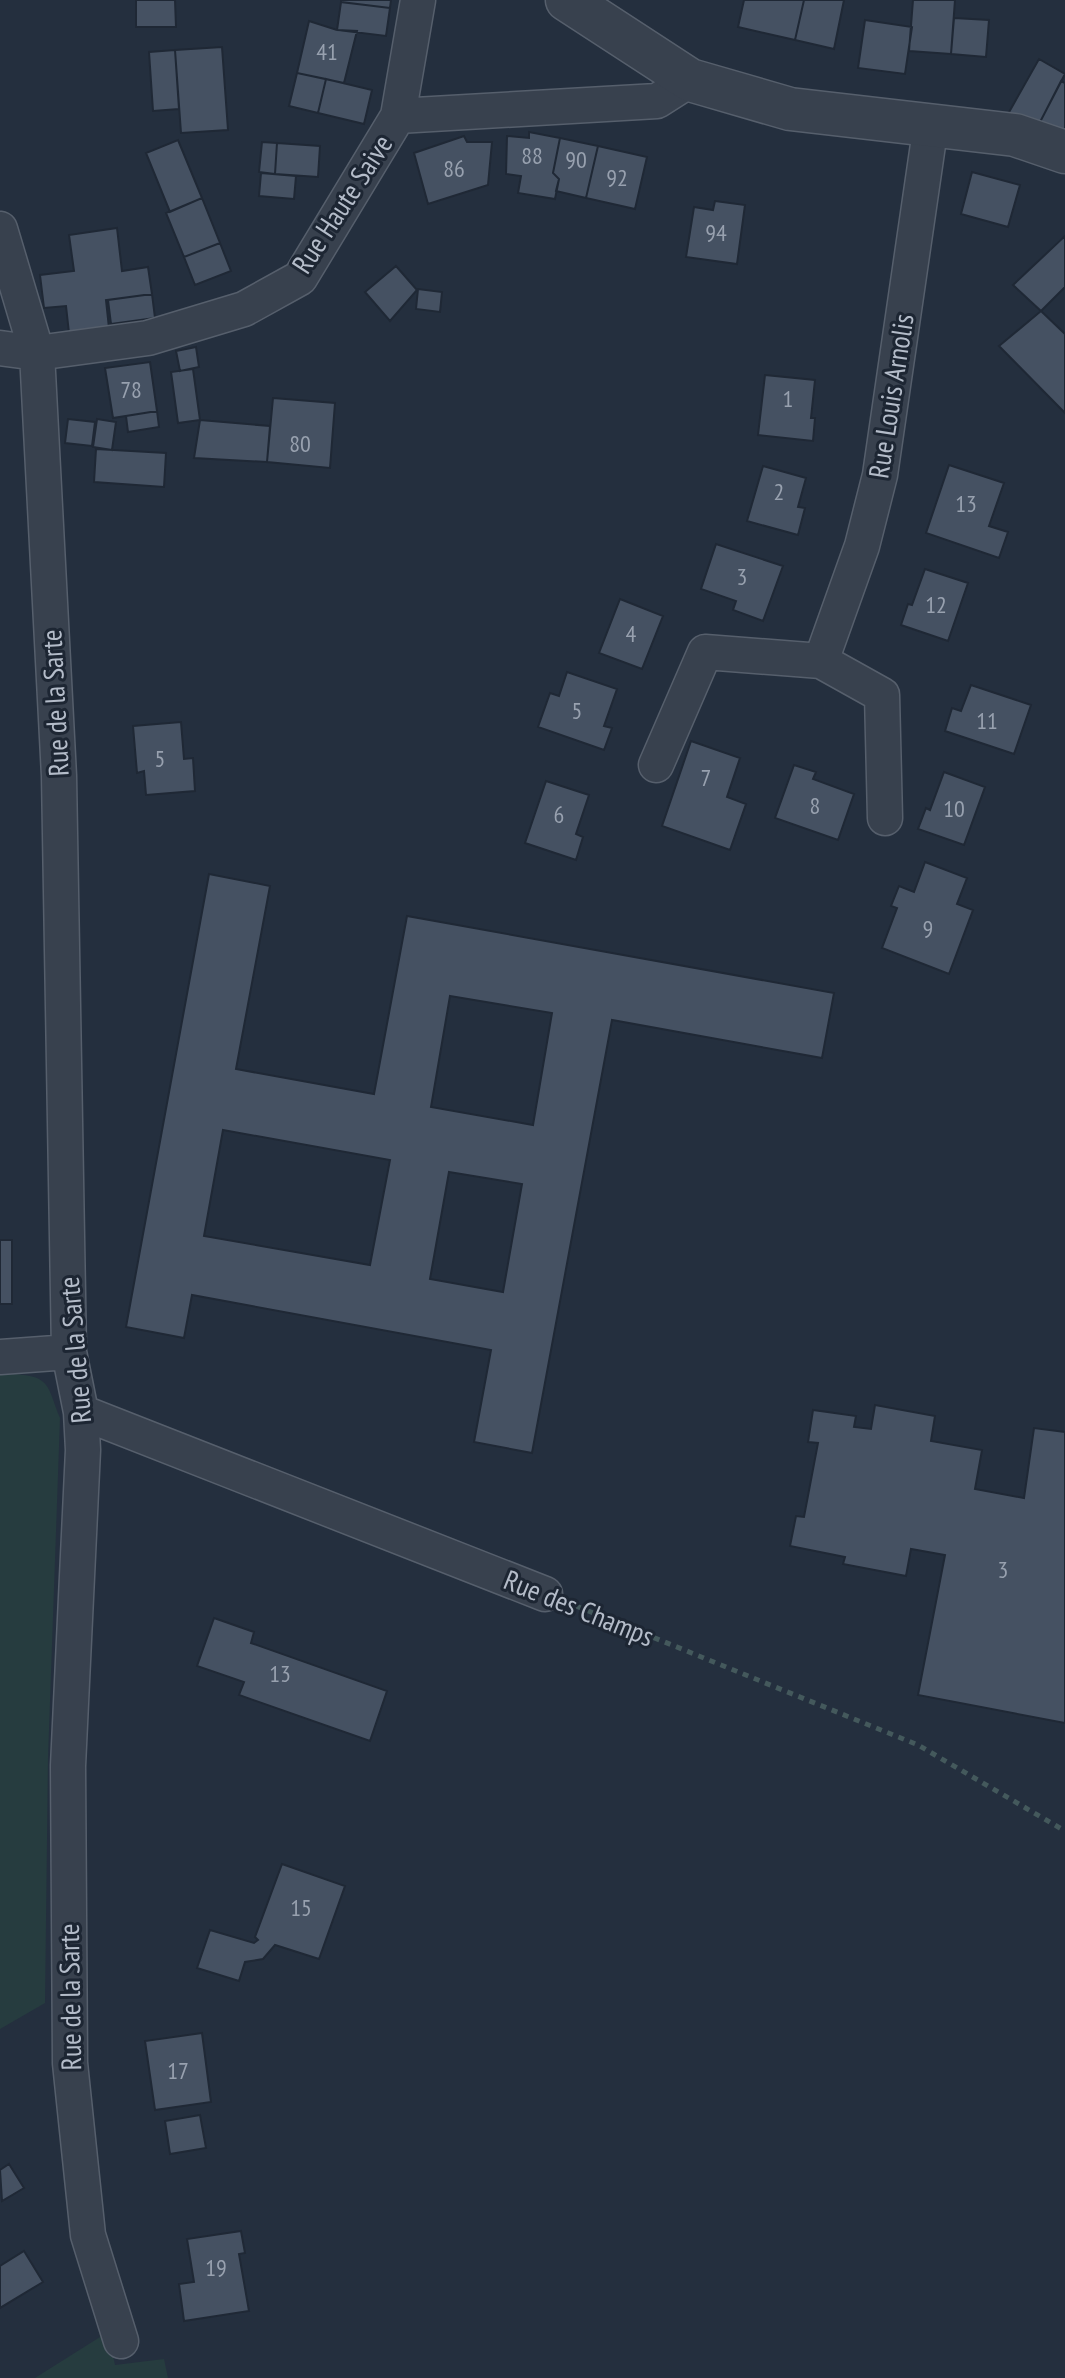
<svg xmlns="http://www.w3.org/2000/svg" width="1065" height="2378" font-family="'PT Sans Narrow',sans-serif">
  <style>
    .green { fill: #263c3f }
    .building { fill: #455162; stroke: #1f2835; stroke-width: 2; fill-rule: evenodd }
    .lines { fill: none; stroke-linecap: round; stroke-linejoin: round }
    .minor-casing { stroke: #565f6c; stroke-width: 37 }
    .tertiary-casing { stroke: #565f6c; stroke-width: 45 }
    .path { stroke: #44595c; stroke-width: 5; stroke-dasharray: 6 6; stroke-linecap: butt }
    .minor { stroke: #38414e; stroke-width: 34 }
    .tertiary { stroke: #38414e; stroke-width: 42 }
    .labels { text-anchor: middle; stroke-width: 6; stroke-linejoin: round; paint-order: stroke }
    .number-label { font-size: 24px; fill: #98a1af }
    .street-label { font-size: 28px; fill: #b4bcc9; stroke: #1d2633 }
  </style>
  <rect width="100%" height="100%" fill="#242f3e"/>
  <path class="green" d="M13 1374C52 1376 47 1387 60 1418L48 1758 45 2003 0 2029V1375Z
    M108 2332 115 2365 164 2359 168 2378H35Z"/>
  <path class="building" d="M136 0H175L176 27H136Z
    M341 0H391L390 8 341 2Z
    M744 0H804L795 40 738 27Z
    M804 0H844L834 49 795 40Z
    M913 0H955L951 54 909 51Z
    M341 2 390 8 386 36 337 30Z
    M954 18 989 20 986 57 951 54Z
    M865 20 912 27 905 74 858 68Z
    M309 21 337 30 357 31 344 83 297 73Z
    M222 47 228 130 181 133 175 50Z
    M175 50 179 109 153 111 149 52Z
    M1039 59 1065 74 1039 124 1008 114Z
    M297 73 326 79 318 113 289 106Z
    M326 79 372 90 364 124 318 113Z
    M1061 81 1065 83V131L1039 124Z
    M529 132 560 138 553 173 559 179 555 199 518 193 521 176 506 174 507 136 529 138Z
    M464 136 467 142H492L488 185 428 204 414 153Z
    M560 138 598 146 586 198 556 191 559 179 553 173Z
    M178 140 202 198 170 212 146 153Z
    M262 142 277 143 275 174 259 172Z
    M277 143 320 146 318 177 275 174Z
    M598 146 647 157 635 209 586 198Z
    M972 172 1020 185 1008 227 961 214Z
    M261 173 296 176 294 199 259 196Z
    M202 198 220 243 184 257 166 213Z
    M715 201 745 205 737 264 686 257 694 207 713 210Z
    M117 228 122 271 148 267 152 294 106 300 109 328 69 333 66 306 44 308 40 275 74 271 69 235Z
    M1065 236V287L1041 311 1013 285Z
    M220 243 231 271 195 285 184 257Z
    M396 266 417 290 390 321 365 292Z
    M418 289 442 292 440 312 416 309Z
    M152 294 155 318 111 324 108 300Z
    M1041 311 1065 334V413L999 346Z
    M196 347 199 367 180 371 176 351Z
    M150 362 157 411 113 418 105 368Z
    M193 369 200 420 178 423 171 372Z
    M765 375 815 380 811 418H815L813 441 758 435Z
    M273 398 335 403 330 468 267 462Z
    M157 411 159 427 128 432 126 416Z
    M68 419 95 422 92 446 65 443Z
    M97 419 116 422 112 450 93 447Z
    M200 420 270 426 267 462 194 458Z
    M96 449 166 453 164 487 94 482Z
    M949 465 1004 483 989 526 1008 532 999 558 926 533Z
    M763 466 806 478 798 507 805 508 798 535 747 521Z
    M716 544 783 566 763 621 733 610 736 601 701 589Z
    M925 569 968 583 948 641 901 625 908 604 912 605Z
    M620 599 663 616 642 669 599 653Z
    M567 672 617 689 604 726 612 728 604 750 538 727 550 693 559 696Z
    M971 685 1031 705 1014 754 945 731 952 708 961 711Z
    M181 722 184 759 193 758 195 791 146 795 144 771 137 773 133 726Z
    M691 741 740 758 727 797 746 804 730 850 662 826Z
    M794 765 816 772 813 779 854 794 838 840 775 818Z
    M944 772 985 787 964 845 918 829 926 808 930 810Z
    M546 781 589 795 576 834 583 837 576 860 525 843Z
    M925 862 967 878 957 904 973 910 949 974 882 948 897 908 891 906 899 886 914 892Z
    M209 874 270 886 236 1069 374 1094 407 916 834 993 822 1058 612 1020 532 1453 474 1442 491 1350 192 1295 184 1338 126 1327ZM450 996 552 1013 533 1125 431 1107ZM223 1130 390 1160 370 1265 204 1236ZM449 1172 522 1184 503 1292 430 1279Z
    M0 1240H12V1304H0Z
    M875 1405 935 1416 931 1441 982 1450 975 1489 1024 1498 1034 1428 1065 1432V1723L918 1695 945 1555 911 1549 906 1576 843 1564 845 1557 790 1546 796 1516 804 1517 818 1443 808 1442 813 1410 856 1416 854 1427 871 1429Z
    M214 1618 254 1632 251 1643 387 1691 370 1741 239 1695 244 1682 197 1666Z
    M282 1864 345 1886 319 1959 275 1945 263 1959 245 1962 239 1981 197 1968 210 1930 254 1943 258 1940 255 1937Z
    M202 2033 211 2102 155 2110 145 2041Z
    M200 2115 206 2148 170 2154 165 2121Z
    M9 2164 24 2188 2 2201 0 2170Z
    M241 2231 245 2253 239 2254 249 2311 184 2321 179 2284 194 2282 187 2239Z
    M24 2251 43 2282 0 2308V2266Z"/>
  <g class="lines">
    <g class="minor-casing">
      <path id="minor" d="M398 116 657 101 690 80
        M0 229 37 353 59 776 69 1352 81 1412 83 1450 68 1766 70 2063 88 2235 121 2341
        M0 348 37 353 148 338 244 309 300 278 398 116 418 0
        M821 661 862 546 880 475 931 124
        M656 765 705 652 821 661 882 695 885 818
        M0 1357 69 1352
        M81 1412 545 1594"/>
    </g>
    <g class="tertiary-casing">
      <path id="tertiary" d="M567 0 690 80 790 109 1015 135 1065 152"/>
    </g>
    <path class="path" d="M576 1606 918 1745 1065 1831"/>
    <use href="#minor" class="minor"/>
    <use href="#tertiary" class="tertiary"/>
  </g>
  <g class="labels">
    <g class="number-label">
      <text x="327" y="60">41</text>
      <text x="532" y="164">88</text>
      <text x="576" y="168">90</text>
      <text x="454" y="177">86</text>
      <text x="617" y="186">92</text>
      <text x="716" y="241">94</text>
      <text x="131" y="398">78</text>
      <text x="788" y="407">1</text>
      <text x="300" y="452">80</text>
      <text x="779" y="500">2</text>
      <text x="966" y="512">13</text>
      <text x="742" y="585">3</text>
      <text x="936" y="613">12</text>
      <text x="631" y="642">4</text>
      <text x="577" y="719">5</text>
      <text x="987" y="729">11</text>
      <text x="160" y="767">5</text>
      <text x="706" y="786">7</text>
      <text x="815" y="814">8</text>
      <text x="954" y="817">10</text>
      <text x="559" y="823">6</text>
      <text x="928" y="937">9</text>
      <text x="1003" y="1578">3</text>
      <text x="280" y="1682">13</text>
      <text x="301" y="1916">15</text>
      <text x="178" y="2079">17</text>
      <text x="216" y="2276">19</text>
    </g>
    <g class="street-label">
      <text transform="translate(342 204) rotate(-57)" y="10">Rue Haute Saive</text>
      <text transform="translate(891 396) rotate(-81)" y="10">Rue Louis Arnolis</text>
      <text transform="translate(55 703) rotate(-93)" y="10">Rue de la Sarte</text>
      <text transform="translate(75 1350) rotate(-95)" y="10">Rue de la Sarte</text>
      <text transform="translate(579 1608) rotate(22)" y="10">Rue des Champs</text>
      <text transform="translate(70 1997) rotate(-91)" y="10">Rue de la Sarte</text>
    </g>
  </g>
</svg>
